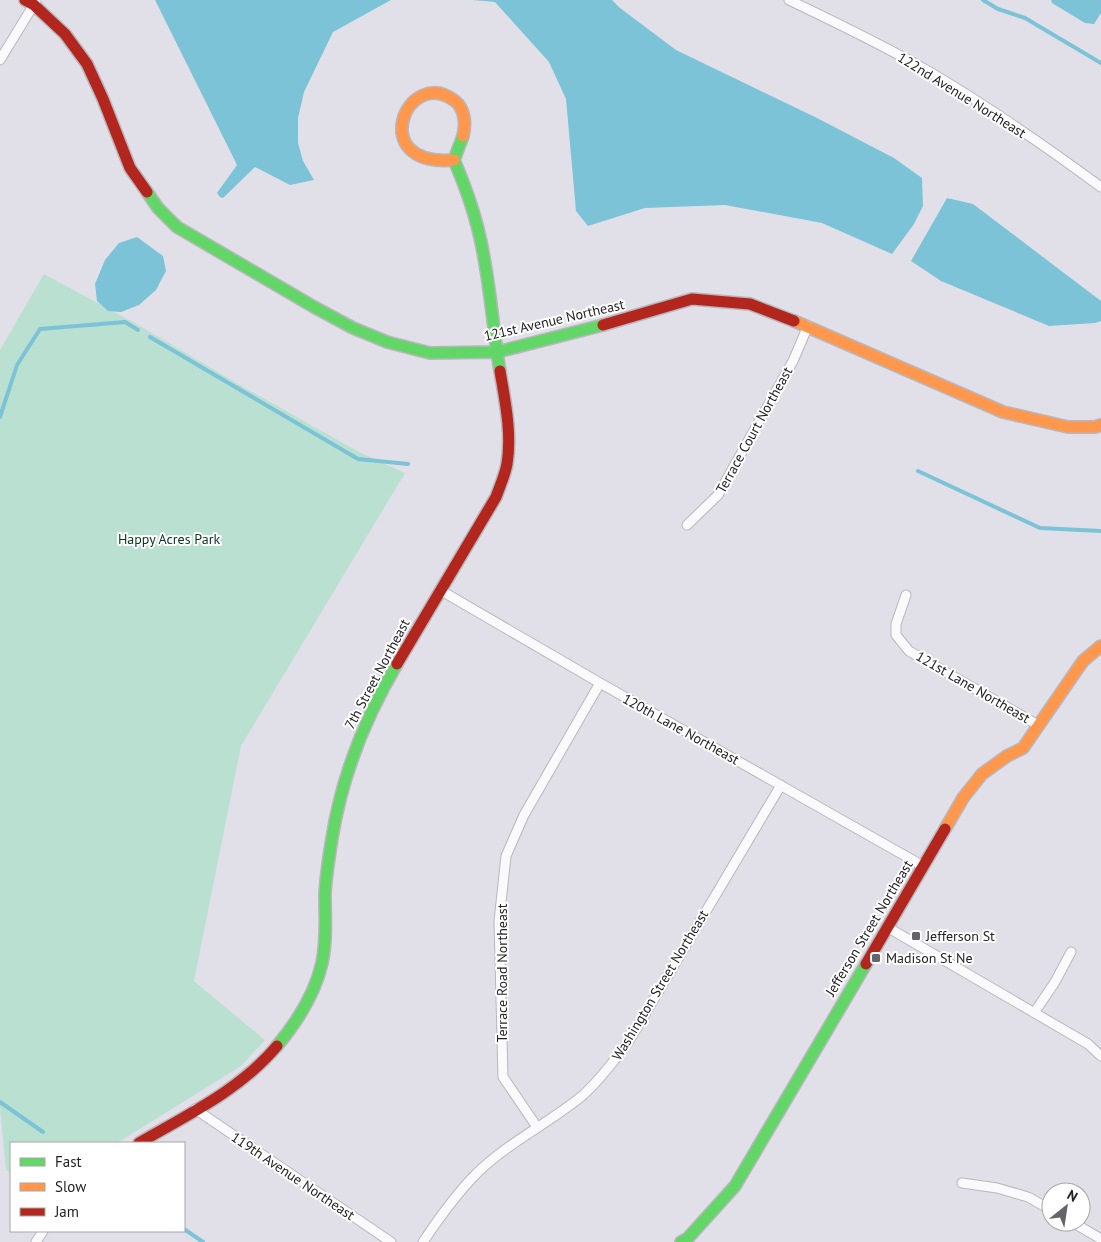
<svg xmlns="http://www.w3.org/2000/svg" width="1101" height="1242" font-family="'PT Sans',sans-serif">
  <style>
    .green { fill: #b9e0d0 }
    .water { fill: #7cc3d8 }
    .lines { fill: none; stroke-linecap: round; stroke-linejoin: round }
    .stream { stroke: #7cc3d8; stroke-width: 4 }
    .street-casing { stroke: #b8b7bd; stroke-width: 11 }
    .fast-casing { stroke: #b8b7bd; stroke-width: 14 }
    .slow-casing { stroke: #b8b7bd; stroke-width: 14 }
    .jam-casing { stroke: #b8b7bd; stroke-width: 14 }
    .street { stroke: #fafafc; stroke-width: 9 }
    .fast { stroke: #63d668; stroke-width: 11 }
    .slow { stroke: #ff974d; stroke-width: 11 }
    .jam { stroke: #b3261e; stroke-width: 11 }
    .poi-dot { fill: #65646a; stroke: #fff; stroke-width: 2 }
    .labels { text-anchor: middle; stroke-width: 4; stroke-linejoin: round; paint-order: stroke }
    .street-label { font-size: 14px; fill: #222126; stroke: #fff }
    .park-label { font-size: 14px; fill: #0c3222; stroke: #fff }
    .poi-label { font-size: 14px; fill: #222126; stroke: #fff; text-anchor: start }
  </style>
  <rect width="100%" height="100%" fill="#e1e0e8"/>
  <path class="green" d="M44 274 140 326 245 388 361 453 405 473 241 746 194 981 265 1040 241 1066 117 1143H11V1173L6 1170 0 1108V350Z"/>
  <path class="water" d="M155 0H391L333 32 304 92 298 118V143L303 161 314 180 290 185 255 167 223 198 220 197 217 193 237 165Z
    M472 0H612L620 8 676 50 815 117 894 158 922 178 923 206 914 224 892 254 822 223 725 205 645 208 588 226 576 211 566 99 549 62 495 2Z
    M1051 0H1101V13L1094 24 1085 23 1052 3Z
    M947 198 973 204 1101 301V321L1095 323 1049 326 941 281 911 261Z
    M137 237 163 256 166 271 156 290 139 305 121 312 108 311 97 301 95 284 105 260 119 243Z"/>
  <g class="lines">
    <path class="stream" d="M983 0 998 9 1025 18 1101 63
      M150 337 358 459 408 464
      M0 417 17 365 40 329 125 322 138 330
      M918 471 1040 528 1101 531
      M0 1102 43 1132
      M184 1229 203 1242"/>
    <g class="street-casing">
      <path id="street" d="M789 0C835 22 883 45 928 71 988 106 1045 146 1101 187
        M0 60 36 1
        M687 525 718 495 793 361 808 326
        M440 590 600 683 923 866
        M906 595 896 624V635L909 651 1038 725
        M887 927 1088 1044 1101 1056
        M1034 1013 1055 982 1071 952
        M195 1109 391 1242
        M537 1127 503 1077 499 921 506 856 524 815 600 683
        M962 1183 997 1188 1028 1197 1051 1210
        M1072 1222 1101 1239
        M36 1242 43 1231
        M423 1242C439 1218 457 1193 477 1173 509 1142 549 1123 582 1096 600 1080 615 1060 629 1041L781 785"/>
    </g>
    <g class="fast-casing">
      <path id="fast" d="M463 136 454 160C464 183 472 205 478 229 490 276 492 324 500 371
        M147 192 158 208 177 227 314 307 353 328 387 342 430 353 497 352 603 325
        M277 1046C297 1022 315 994 322 963 327 940 325 917 325 894 326 875 329 857 332 838 342 776 365 718 397 664
        M681 1242 688 1238 735 1186 866 964"/>
    </g>
    <g class="slow-casing">
      <path id="slow" d="M454 160C365 168 407 64 455 101 465 109 466 124 463 136
        M794 321 1003 412 1068 427H1095L1101 425
        M945 829 963 798 982 774 1007 756 1023 748 1083 661 1101 646"/>
    </g>
    <g class="jam-casing">
      <path id="jam" d="M25 0 34 5 65 34 87 64 103 99 130 168 147 192
        M603 325 692 299 750 304 794 321
        M397 664 496 497C500 486 505 475 507 464 512 433 505 401 500 371
        M866 964 945 829
        M139 1143C187 1115 240 1090 277 1046"/>
    </g>
    <use href="#street" class="street"/>
    <use href="#fast" class="fast"/>
    <use href="#slow" class="slow"/>
    <use href="#jam" class="jam"/>
  </g>
  <g class="poi-dot">
    <rect x="911" y="931" width="10" height="10" rx="2.5"/>
    <rect x="871" y="953" width="10" height="10" rx="2.5"/>
  </g>
  <g class="labels">
    <g class="street-label">
      <text transform="translate(962 95) rotate(32)" y="5">122nd Avenue Northeast</text>
      <text transform="translate(554 320) rotate(-13)" y="5">121st Avenue Northeast</text>
      <text transform="translate(754 430) rotate(-61)" y="5">Terrace Court Northeast</text>
      <text transform="translate(377 674) rotate(-62)" y="5">7th Street Northeast</text>
      <text transform="translate(973 687) rotate(30)" y="5">121st Lane Northeast</text>
      <text transform="translate(681 729) rotate(29)" y="5">120th Lane Northeast</text>
      <text transform="translate(869 928) rotate(-59)" y="5">Jefferson Street Northeast</text>
      <text transform="translate(502 973) rotate(-90)" y="5">Terrace Road Northeast</text>
      <text transform="translate(660 985) rotate(-59)" y="5">Washington Street Northeast</text>
      <text transform="translate(293 1176) rotate(34)" y="5">119th Avenue Northeast</text>
    </g>
    <g class="park-label">
      <text x="169" y="544">Happy Acres Park</text>
    </g>
    <g class="poi-label">
      <text x="926" y="941">Jefferson St</text>
      <text x="886" y="963">Madison St Ne</text>
    </g>
  </g>
  <rect x="10" y="1142" width="175" height="90" fill="#ffffff" stroke="#a7a6a8"/>
  <rect x="20" y="1158" width="25" height="8" fill="#63d668" stroke="#a7a6a8"/>
  <text x="55" y="1167" font-size="15" fill="#222126">Fast</text>
  <rect x="20" y="1183" width="25" height="8" fill="#ff974d" stroke="#a7a6a8"/>
  <text x="55" y="1192" font-size="15" fill="#222126">Slow</text>
  <rect x="20" y="1208" width="25" height="8" fill="#b3261e" stroke="#a7a6a8"/>
  <text x="55" y="1217" font-size="15" fill="#222126">Jam</text>
  <g transform="translate(1066 1207) rotate(30)"><circle r="24" fill="#ffffff" stroke="#a7a6a8"/>
  <path d="M0-4L9 19L0 12L-9 19Z" fill="#65646a"/>
  <text y="-8" font-size="14" font-weight="bold" text-anchor="middle" fill="#222126">N</text>
  </g>
</svg>
